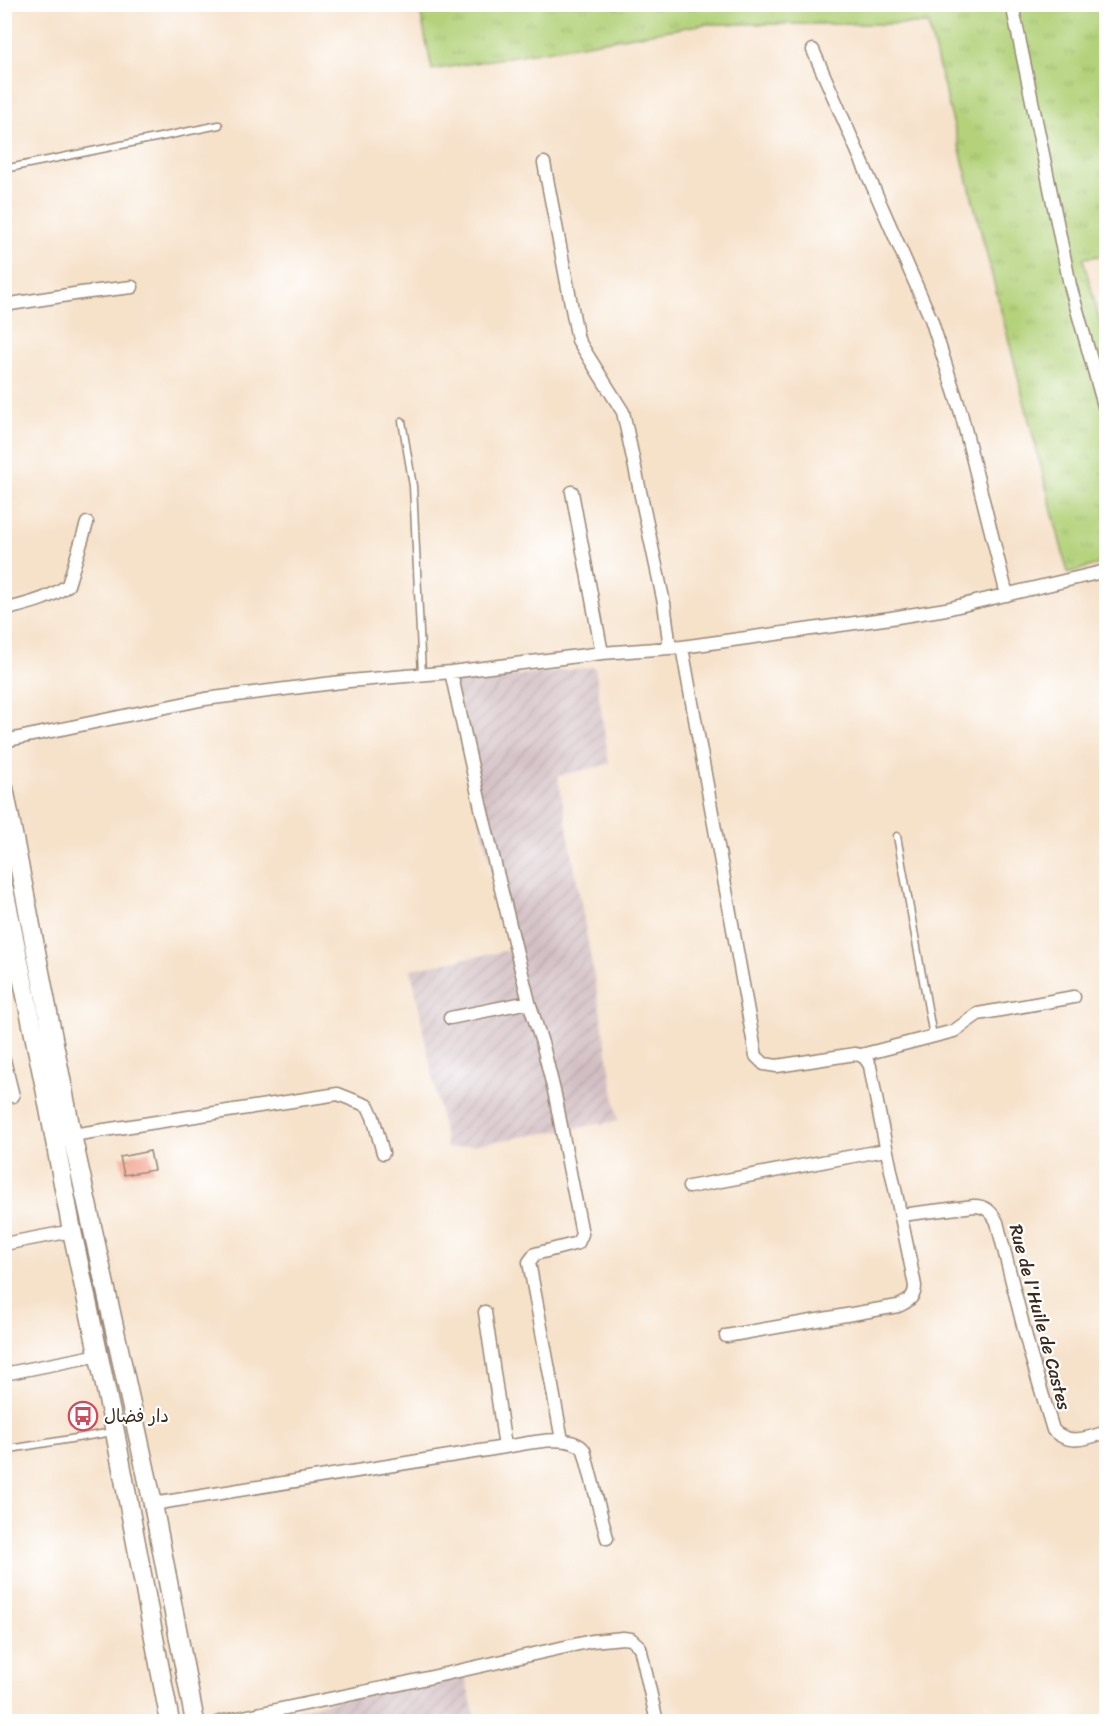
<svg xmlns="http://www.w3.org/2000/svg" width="1111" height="1726" font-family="Sriracha,'Playpen Sans Arabic',sans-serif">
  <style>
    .industrial { fill: url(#industrial-furrows) }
    .grass { fill: url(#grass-tufts); stroke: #777e4c; stroke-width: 1.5 }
    .building { fill: #f2a691 }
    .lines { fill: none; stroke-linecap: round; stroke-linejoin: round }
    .service-casing { stroke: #988674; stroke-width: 9 }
    .minor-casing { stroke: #988674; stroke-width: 15 }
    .secondary-casing { stroke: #988674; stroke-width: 21 }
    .service { stroke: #fff; stroke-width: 6 }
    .minor { stroke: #fff; stroke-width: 12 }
    .secondary { stroke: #fff; stroke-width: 18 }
    .labels { text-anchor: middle; stroke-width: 4.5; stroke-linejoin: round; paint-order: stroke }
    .street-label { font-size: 18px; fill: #3b2a1e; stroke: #fff }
    .poi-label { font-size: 18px; fill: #3b2a1e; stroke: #fff; text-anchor: start }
  </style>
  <defs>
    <pattern id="industrial-furrows" width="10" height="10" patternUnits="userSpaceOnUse" patternTransform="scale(1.5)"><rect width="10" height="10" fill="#d2bec2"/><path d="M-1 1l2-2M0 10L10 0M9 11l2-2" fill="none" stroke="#b5a3a6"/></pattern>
    <pattern id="grass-tufts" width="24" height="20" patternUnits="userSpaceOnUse" patternTransform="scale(1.5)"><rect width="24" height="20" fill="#b3d27a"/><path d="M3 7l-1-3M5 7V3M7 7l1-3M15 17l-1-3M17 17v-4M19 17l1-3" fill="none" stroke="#9bb469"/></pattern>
  </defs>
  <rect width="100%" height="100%" fill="#fff"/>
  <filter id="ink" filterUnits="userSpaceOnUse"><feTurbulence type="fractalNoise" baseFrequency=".0167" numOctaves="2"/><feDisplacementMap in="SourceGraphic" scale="12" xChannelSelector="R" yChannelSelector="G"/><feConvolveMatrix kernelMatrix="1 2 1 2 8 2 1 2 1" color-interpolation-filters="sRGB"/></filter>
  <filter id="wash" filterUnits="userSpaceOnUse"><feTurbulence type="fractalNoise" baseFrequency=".008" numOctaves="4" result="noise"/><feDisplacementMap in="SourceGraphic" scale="24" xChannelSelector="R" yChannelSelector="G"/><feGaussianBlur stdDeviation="1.35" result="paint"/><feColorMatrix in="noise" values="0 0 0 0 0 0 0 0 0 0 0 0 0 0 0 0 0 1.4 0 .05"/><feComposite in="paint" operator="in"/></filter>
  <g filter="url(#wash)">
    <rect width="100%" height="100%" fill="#f6e1c9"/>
    <path class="industrial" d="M595 667 609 764 558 776 603 1026 618 1121 447 1149 411 969 510 950 449 682Z
      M464 1673 476 1721 237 1722Z"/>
    <path class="grass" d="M419 5H1106V255L1083 258 1106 345V562L1068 573 928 24H705L432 70Z"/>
    <g id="blocks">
      <path class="building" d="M150 1151 154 1170 124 1175 120 1157Z"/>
    </g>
  </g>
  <g filter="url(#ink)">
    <use href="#blocks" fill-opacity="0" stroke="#988674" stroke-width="1.5"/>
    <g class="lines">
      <g class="service-casing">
        <path id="service" d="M4 169 219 125
          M402 421 413 486 422 674
          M897 836 933 1036
          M4 1450 113 1432"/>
      </g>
      <g class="minor-casing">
        <path id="minor" d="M1012 4 1070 285 1106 413
          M813 50 931 319 961 413 1007 595
          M544 163 578 340 623 412 664 603 670 648
          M4 305 81 293 132 287
          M572 492 602 653
          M4 610C26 604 50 599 68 585L87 523
          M682 647 756 1056 764 1064 777 1066 855 1054C863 1055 866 1058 870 1066 883 1139 901 1212 915 1286 915 1297 908 1302 898 1306L726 1336
          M451 672 481 808 529 1002 543 1046 555 1095 582 1234 578 1243 535 1254 529 1262 562 1440
          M4 741 205 699 349 681 451 672 602 653 682 647 891 618 946 609 1106 571
          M450 1018 529 1002
          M861 1055 954 1031 978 1014 1074 997
          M4 1060 13 1096
          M72 1135 338 1094 368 1106 373 1117 383 1153
          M689 1187 885 1150
          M901 1215 974 1206C986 1206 992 1212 997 1222L1030 1353 1053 1430C1069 1446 1088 1438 1106 1432
          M4 1244 72 1231
          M485 1312 505 1447
          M4 1374 99 1355
          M153 1504 505 1447C526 1444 570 1432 584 1450L607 1538
          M219 1722 387 1687 592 1641 623 1638 631 1639 640 1647 657 1722"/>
      </g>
      <g class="secondary-casing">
        <path id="secondary" d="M4 788 72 1135 153 1504 195 1722
          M4 889 45 1088 72 1231 115 1432 170 1722"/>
      </g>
      <use href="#service" class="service"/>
      <use href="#minor" class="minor"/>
      <use href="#secondary" class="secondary"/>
    </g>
  </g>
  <defs>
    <g id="bus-ring" transform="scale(1.5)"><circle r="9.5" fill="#fff" stroke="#d1495b" stroke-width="1.5"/><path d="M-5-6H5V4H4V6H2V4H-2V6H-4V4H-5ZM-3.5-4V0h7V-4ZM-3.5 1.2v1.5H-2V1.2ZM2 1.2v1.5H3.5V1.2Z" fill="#d1495b"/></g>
  </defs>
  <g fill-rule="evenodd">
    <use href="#bus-ring" x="83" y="1416"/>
  </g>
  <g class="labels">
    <g class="street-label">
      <text transform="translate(1040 1317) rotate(75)" y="6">Rue de l'Huile de Castes</text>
    </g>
    <g class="poi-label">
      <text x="104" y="1422">دار فضال</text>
    </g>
  </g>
  <rect width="1111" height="1726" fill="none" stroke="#fff" stroke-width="24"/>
</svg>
